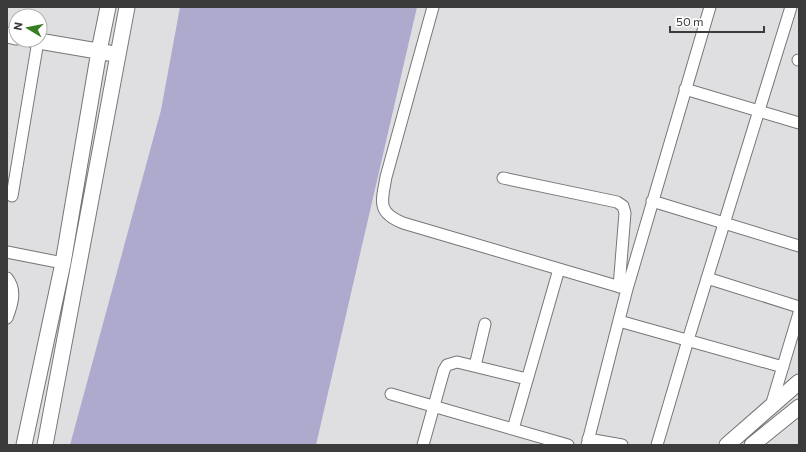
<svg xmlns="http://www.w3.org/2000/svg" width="806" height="452" font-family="Commissioner,sans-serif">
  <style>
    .water { fill: #adaace }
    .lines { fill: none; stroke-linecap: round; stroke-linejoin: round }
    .street-casing { stroke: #767679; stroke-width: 13 }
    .secondary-casing { stroke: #767679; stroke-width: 17 }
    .street { stroke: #fff; stroke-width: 11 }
    .secondary { stroke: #fff; stroke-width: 15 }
  </style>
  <rect width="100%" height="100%" fill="#dfdfe2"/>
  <path class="water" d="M180 7H417L316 445H70L161 110Z"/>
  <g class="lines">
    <g class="street-casing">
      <path id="street" d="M433 7 386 177C382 201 376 212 403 223L627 289
        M798 60H799
        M685 89 799 123
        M503 178 617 202 623 206 625 213 619 287
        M12 196 38 41
        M652 201 799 246
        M7 252 63 263
        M7 278C17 290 12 305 7 318
        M707 278 799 307
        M619 321 783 367
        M475 366 485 324
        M391 394 568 445
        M771 406 799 313
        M513 429 559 269
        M588 439 622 445
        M423 445 444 370 447 365 457 362 527 379
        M587 445 627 289 710 7
        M657 445 688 340 791 7"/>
    </g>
    <g class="secondary-casing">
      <path id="secondary" d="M7 35 16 37
        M33 40 109 53
        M24 445 63 263 99 51 108 7
        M45 445 127 7
        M727 445 799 382
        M752 445 799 407"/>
    </g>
    <use href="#street" class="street"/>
    <use href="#secondary" class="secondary"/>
  </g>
  <rect width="806" height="452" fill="none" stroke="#3b3b3c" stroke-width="16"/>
  <g transform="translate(28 28) rotate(280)"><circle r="19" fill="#ffffff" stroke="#b1b1b1"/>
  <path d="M0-3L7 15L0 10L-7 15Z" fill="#377e23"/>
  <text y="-6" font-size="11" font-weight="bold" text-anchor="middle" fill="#3b3b3c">N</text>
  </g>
  <path d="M670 26v6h94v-6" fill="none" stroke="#3b3b3c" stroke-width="2"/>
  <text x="676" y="26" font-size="12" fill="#3b3b3c" stroke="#ffffff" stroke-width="3" paint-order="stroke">50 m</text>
</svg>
